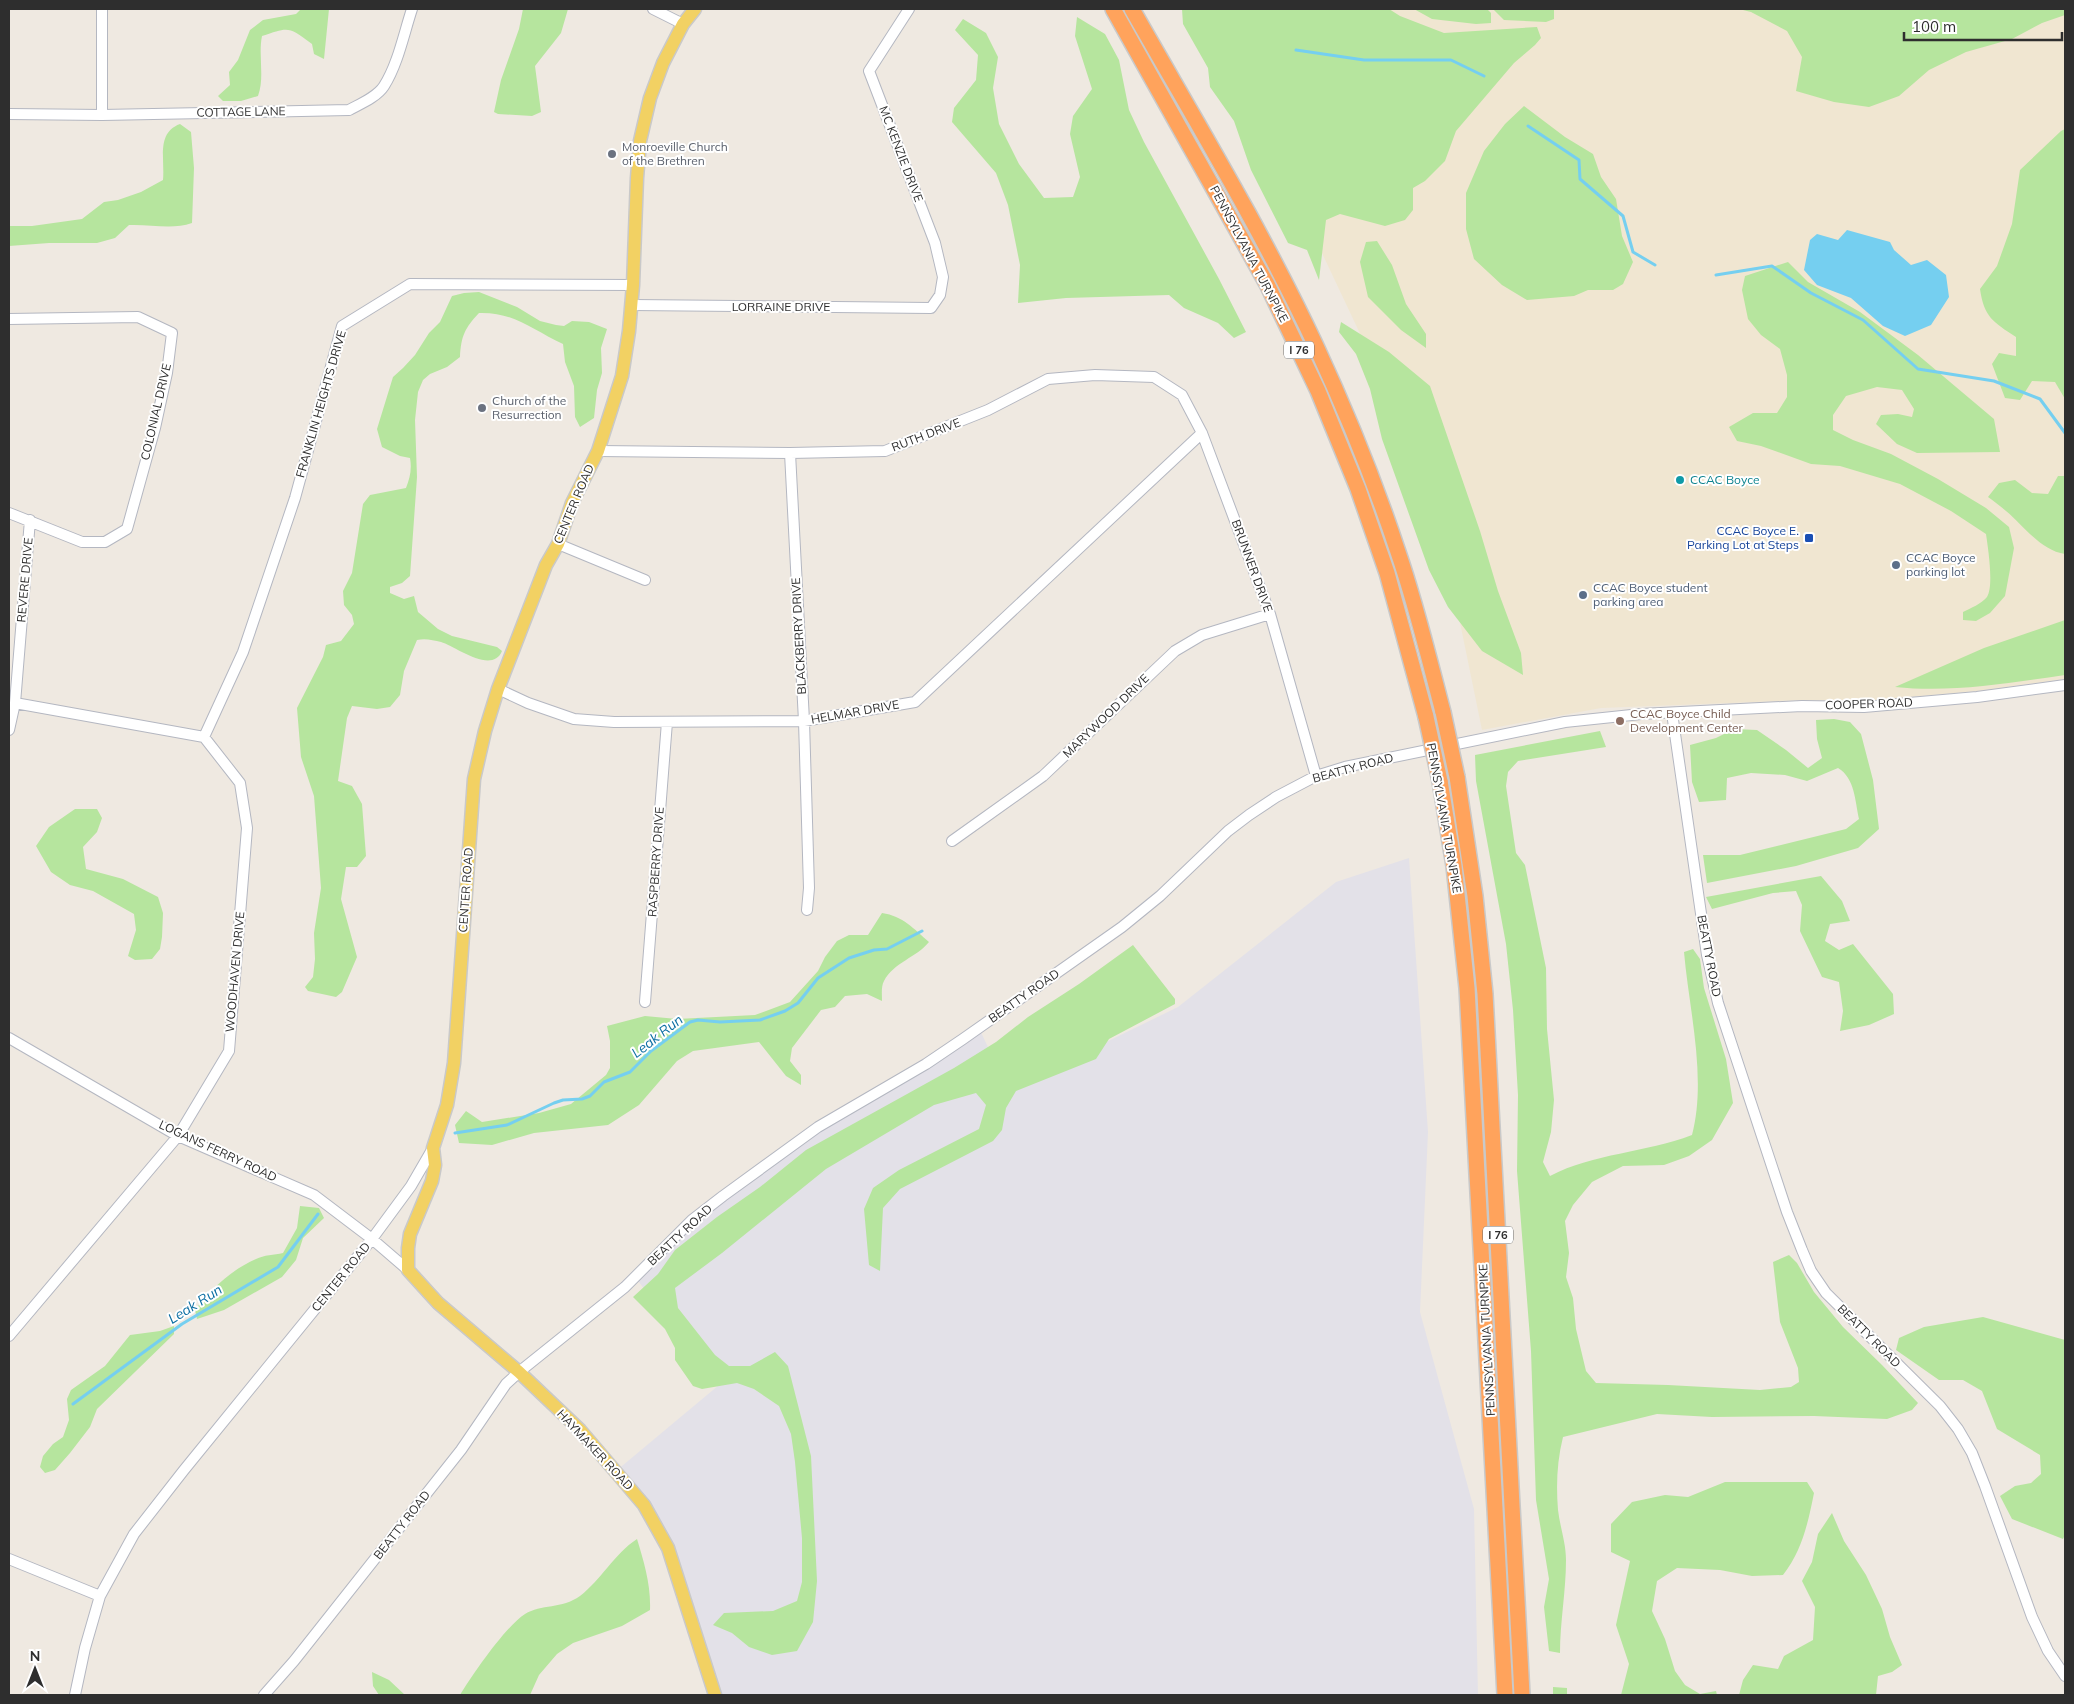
<svg xmlns="http://www.w3.org/2000/svg" width="2074" height="1704" font-family="Mulish,sans-serif">
  <style>
    .industrial { fill: #e3e1e8 }
    .education { fill: #f0e6d1 }
    .green { fill: #b6e59e }
    .water { fill: #75cff0 }
    .lines { fill: none; stroke-linecap: round; stroke-linejoin: round }
    .stream { stroke: #75cff0; stroke-width: 3 }
    .minor-casing { stroke: #b4b7c1; stroke-width: 12 }
    .major-casing { stroke: #c9c9c9; stroke-width: 15 }
    .highway-casing { stroke: #c9c9c9; stroke-width: 18 }
    .minor { stroke: #fff; stroke-width: 10 }
    .major { stroke: #f2d163; stroke-width: 12 }
    .highway { stroke: #ffa35c; stroke-width: 15 }
    .highway-bridge-casing { stroke: #c9c9c9; stroke-width: 18; stroke-linecap: butt }
    .highway-bridge { stroke: #ffa35c; stroke-width: 15 }
    .worship-dot { fill: #6b7280; stroke: #fff; stroke-width: 2 }
    .culture-dot { fill: #0f9aa8; stroke: #fff; stroke-width: 2 }
    .transit-dot { fill: #1a4fb4; stroke: #fff; stroke-width: 2 }
    .service-dot { fill: #5c6f8a; stroke: #fff; stroke-width: 2 }
    .education-dot { fill: #8d6e63; stroke: #fff; stroke-width: 2 }
    .labels { text-anchor: middle; stroke-width: 4; stroke-linejoin: round; paint-order: stroke }
    .shield { fill: #fff; stroke: #6d6d6d; stroke-width: 1 }
    .shield-label { font-size: 11px; font-weight: bold; fill: #2e2e2e }
    .street-label { font-size: 12px; fill: #2e2e2e; stroke: #fff }
    .worship-label { font-size: 12px; fill: #5b616d; stroke: #fff; text-anchor: start }
    .culture-label { font-size: 12px; fill: #0d838f; stroke: #fff; text-anchor: start }
    .transit-label { font-size: 12px; fill: #164399; stroke: #fff; text-anchor: end }
    .service-label { font-size: 12px; fill: #4e5e75; stroke: #fff; text-anchor: start }
    .education-label { font-size: 12px; fill: #785e54; stroke: #fff; text-anchor: start }
    .water-label { font-size: 14px; font-style: italic; fill: #0d6fa3; stroke: #fff }
  </style>
  <rect width="100%" height="100%" fill="#efe9e1"/>
  <path class="industrial" d="M1409 858 1428 1132 1420 1312 1474 1509 1478 1695H715L668 1548 616 1471 719 1385 635 1277 665 1245 818 1127 979 1028 1008 1090 1178 1007 1336 882Z"/>
  <path class="education" d="M1184 9H2065V679L1977 691 1865 701 1805 700 1601 708 1482 730 1447 559 1389 395 1313 234Z"/>
  <path class="green" d="M301 9H329L324 59 314 54 312 44C288 26 289 27 262 36 258 56 265 77 258 96L241 101H223L218 96 230 85 229 72 238 60 250 30 263 20 296 14Z
    M523 9H568L561 33 535 66 541 112 532 116 498 114 494 112 501 80 519 29Z
    M1182 9H1389L1400 16 1444 33 1537 27 1541 38 1535 45 1514 63 1456 131 1445 161 1425 181 1413 188V210L1405 220 1385 226 1340 214 1326 220 1319 280 1307 250 1288 243 1251 170 1234 121 1210 87 1208 68 1183 24Z
    M1414 9H1487L1491 13V23L1476 24 1432 19Z
    M1493 9H1554V19L1546 22 1504 20Z
    M1739 9H2065V15L2042 23 2012 39 1966 52 1929 70 1899 96 1869 107 1834 102 1796 91 1802 57 1787 31 1751 12Z
    M1077 17 1105 34 1119 60 1129 110 1144 142 1219 279 1246 332 1234 338 1218 323 1184 308 1169 295 1066 298 1018 303 1020 265 1008 205 996 173 952 122 954 108 976 80 978 55 955 30 963 19 986 33 998 57 993 88 999 124 1019 164 1044 198 1073 197 1080 177 1070 134 1073 116 1092 89 1075 36Z
    M1524 106 1565 137 1593 154 1601 177 1616 199 1622 236 1633 262 1623 284 1613 290H1588L1574 296 1527 300 1502 285 1474 259 1466 229V193L1484 151 1505 124Z
    M180 124 191 132 194 168 192 223C172 230 150 224 129 225L115 238 97 243H49L9 246V226H32L82 219 104 202 118 200 141 192 163 180C165 159 156 133 180 124Z
    M2065 129V399L2055 382 2032 381 2020 400 2005 398 1992 364 1999 353 2016 356V337C1993 322 1984 317 1980 289L1997 266 2012 224 2020 170 2061 131Z
    M1377 241 1392 265 1406 304 1426 334V348L1401 330 1368 297 1360 262 1366 242Z
    M1788 262 1808 282 1860 312 1918 355 1994 419 2000 452 1917 453 1897 444 1876 424 1881 415 1898 414 1912 417 1914 409 1902 390 1877 387 1846 396 1833 415V430L1853 440 1891 454 1938 479 1986 508 2009 527 2014 548 2005 596 1990 613 1976 621 1963 620V612C1971 608 1981 604 1987 597 1994 586 1988 548 1986 534L1951 511 1900 484 1840 466 1811 464 1761 446 1737 441 1729 427 1753 413H1777L1787 397V375L1780 349 1761 335 1748 319 1742 290 1745 276Z
    M479 292 517 307 540 321 556 325 564 326 572 321 589 322 607 329 601 348 602 373 597 390 594 418 580 427 575 417 574 386 565 362 563 344C532 330 515 312 479 313 465 328 461 336 460 357L447 367 430 374 423 380 418 392 415 420 417 477 410 576 402 583 390 587V593L404 599 414 596 418 612 438 629 452 636 497 647 502 651C492 675 455 646 441 642 433 640 425 638 417 640L404 671 400 695 390 707 377 709 352 706 347 718 338 781 352 786 362 804 366 856 357 867H346L341 899 357 957 342 992 336 997 308 991 305 987 313 977 315 959 314 933 321 888 314 796 301 757 297 708 323 657 326 645 341 641 354 624 352 615 344 605 343 591 352 573 363 504 370 495 406 488C410 478 412 469 410 458L400 456 382 447 377 429 393 377 403 368 415 355 429 333 440 322 452 296 464 293Z
    M1341 322 1389 352 1430 386 1480 531 1498 591 1521 653 1523 675 1482 651 1448 607 1429 570 1382 439 1370 389 1356 354 1339 332Z
    M2058 476H2065V554C2041 551 2023 525 2006 511 2000 506 1994 501 1988 497L1999 483 2015 480 2032 493 2048 494Z
    M2065 620V675C2009 683 1952 693 1895 687L1984 648Z
    M1834 719 1850 722 1861 734 1873 780 1879 829 1858 848 1796 866 1707 883 1703 855H1740L1846 829 1859 819C1855 801 1855 778 1838 768L1807 781 1785 775 1751 773 1727 778 1726 800 1699 802 1692 782 1690 745 1716 738 1734 729 1757 730 1786 750 1808 768 1822 758 1817 739 1816 720Z
    M1600 731 1606 747 1518 761 1508 772 1506 786 1516 853 1525 865 1546 968 1547 1029 1554 1100 1551 1132 1543 1162 1550 1176C1594 1153 1645 1153 1692 1135 1707 1078 1689 1010 1684 952L1693 949 1700 959 1704 988 1726 1059 1733 1103 1712 1140 1689 1156 1664 1165 1623 1166 1592 1182 1573 1205 1565 1221 1569 1253 1566 1277 1573 1298 1576 1329 1586 1371 1596 1383 1668 1385 1760 1390 1791 1387 1799 1382 1798 1368 1780 1322 1773 1262 1789 1255 1797 1263 1814 1292 1843 1327 1882 1365 1918 1403 1912 1410 1887 1419 1814 1416 1712 1417 1657 1414 1563 1437C1557 1461 1556 1485 1558 1510 1560 1527 1566 1543 1566 1560 1566 1591 1560 1622 1560 1653L1549 1651 1544 1607 1549 1579 1536 1500 1531 1351 1517 1171 1518 1095 1513 1010 1506 944 1476 781 1475 755Z
    M75 809H97L102 818 97 832 83 847 86 869 123 879 158 897 163 913 162 937 160 949 152 959 135 960 128 956 136 930 134 914 93 891 70 885 51 872 36 846 49 827Z
    M1821 876 1842 901 1850 921 1830 924 1825 941 1839 950 1853 944 1893 994 1894 1014 1869 1025 1840 1031 1843 1011 1839 982 1822 977 1800 931 1802 905 1796 891 1773 893 1712 909 1706 897Z
    M882 913C903 916 914 929 929 942 916 958 894 962 884 981 881 986 882 995 882 1001L867 994 845 996 835 1007 821 1010 792 1048 790 1061 801 1075V1085L786 1076 759 1042 693 1051 677 1061 639 1105 608 1125 534 1133 492 1145 459 1143 455 1125 466 1111 482 1122 539 1113 571 1104 606 1075 610 1068V1041L607 1026 645 1016 677 1019 755 1015 790 1002 818 971 825 957 837 941 849 935H868Z
    M1133 945 1175 999V1004L1109 1039 1096 1059 1016 1091 1006 1108 1002 1130 993 1141 900 1189 883 1208 880 1271 869 1265 864 1209 873 1188 899 1170 979 1129 986 1105 976 1093 934 1105 826 1169 722 1253 675 1288 678 1308 715 1355 729 1366H750L775 1352 788 1366 811 1456 817 1581 813 1622 797 1651 772 1655 749 1647 732 1633 713 1625 724 1613 773 1611 797 1601 802 1582V1538L795 1462 791 1434 779 1406 754 1389 737 1383 702 1389 693 1386 675 1360V1348L665 1329 633 1297 658 1274 675 1250 717 1217 760 1187 806 1150 954 1068 996 1042 1028 1017 1079 984Z
    M300 1206 319 1208 324 1218 303 1238 296 1260 282 1277 224 1310 197 1319 195 1310C211 1289 231 1270 256 1259 264 1255 274 1255 283 1253L297 1228Z
    M1983 1317 2065 1340V1535L2063 1539 2012 1519 2000 1496 2015 1486 2031 1483 2041 1474 2040 1455 1997 1429 1982 1391 1963 1380H1939L1896 1350 1899 1338 1924 1327Z
    M174 1326V1334L97 1409 90 1427 70 1453 55 1470 45 1473 40 1467 43 1456 53 1444 63 1437 69 1420 67 1399 71 1390 105 1366 130 1335 160 1331Z
    M1725 1482H1807L1814 1493C1808 1523 1802 1551 1783 1575L1752 1576 1720 1570 1677 1568 1657 1581 1652 1611 1665 1639 1675 1671 1685 1685 1700 1694 1716 1691 1717 1695H1621L1629 1664 1616 1625 1630 1561 1611 1552V1524L1632 1502 1665 1495 1688 1497Z
    M1832 1513 1844 1541 1866 1575 1882 1609 1890 1637 1902 1665 1892 1672 1878 1676 1876 1695H1739L1743 1680 1753 1665 1778 1669 1784 1656 1813 1640 1815 1607 1802 1581 1812 1562 1818 1534Z
    M637 1539C644 1562 651 1585 650 1610L622 1626 573 1643 557 1654 539 1675 530 1695H460C473 1674 505 1627 525 1614 541 1604 562 1609 580 1596 601 1580 614 1554 637 1539Z
    M372 1672 389 1680 405 1695H379L373 1686Z
    M1553 1687 1567 1688V1695H1553Z"/>
  <path class="water" d="M1847 230 1890 242 1894 250 1911 265 1927 260 1946 275 1949 297 1931 325 1905 336 1883 326 1851 298 1817 285 1804 270 1810 240 1817 234 1838 240Z"/>
  <g class="lines">
    <path class="stream" d="M1296 50 1364 60H1451L1484 76
      M1528 126 1579 160 1580 179 1623 216 1633 252 1655 265
      M1716 275 1772 266 1811 293 1863 320 1918 369 1994 381 2040 399 2065 433
      M455 1133 507 1125 554 1103 563 1100 582 1099 590 1096 604 1082 630 1072 651 1051 690 1022 698 1020 720 1022 760 1020 785 1011 798 1003 818 978 849 958 874 950 887 949 922 931
      M73 1404 182 1324 278 1267 318 1214"/>
    <g class="minor-casing">
      <path id="minor" d="M102 9V115
        M653 9 683 24
        M9 114 102 115 349 110C360 104 377 97 384 86 398 64 404 33 412 9
        M632 305 931 308 940 295 943 277 935 243 869 71 909 9
        M9 319 138 317 172 333 167 373 155 428 127 529 105 542H82L9 513
        M598 451 790 453 885 451 988 410 1048 379 1095 375 1154 377 1182 395 1202 433 1270 614 1316 776
        M790 453 804 721 809 888 807 910
        M558 544 645 580
        M498 689 528 703 574 719 614 722 804 721 915 702 1202 433
        M1672 713 1707 955 1718 1003 1787 1212 1802 1250 1811 1271 1826 1293 1940 1406 1958 1429 1972 1453 1985 1486 2032 1617 2048 1651 2065 1676
        M9 730 15 703 30 520
        M204 737 243 652 295 498 342 326 410 284 633 285
        M952 841 1043 776 1175 651 1202 635 1270 614
        M645 1002 667 722
        M9 1038 178 1136 314 1195 372 1239 408 1270
        M9 1336 178 1136 229 1051 247 828 240 783 204 737 15 703
        M9 1559 100 1596
        M75 1695 85 1648 100 1596 134 1534 184 1470 372 1239 411 1186 433 1148
        M264 1695 294 1661 461 1450 506 1384 519 1372 625 1287 692 1220 723 1196 818 1127 926 1064 963 1039 1122 927 1160 896 1228 831 1249 815 1276 797 1316 776 1345 767 1565 722 1641 714 1802 706 1864 707 1977 697 2065 685"/>
    </g>
    <g class="major-casing">
      <path id="major" d="M695 9 683 24 663 63 650 98 640 141 637 178 633 285 629 331 622 376 598 451 572 503 558 544 546 565 498 689 485 731 474 779 454 1063 447 1105 433 1148 435 1165 432 1181 410 1234 408 1248V1270L438 1303 519 1372 580 1430 644 1505 668 1548 715 1695"/>
    </g>
    <g class="highway-casing">
      <path id="highway" d="M1113 9 1267 284 1318 391 1358 489 1387 573 1426 717
        M1132 9C1195 120 1262 230 1316 346 1347 413 1375 482 1398 552 1416 604 1429 659 1443 712
        M1457 777 1475 896 1485 994 1522 1695
        M1440 781 1454 866 1467 988 1505 1695"/>
    </g>
    <use href="#minor" class="minor"/>
    <use href="#major" class="major"/>
    <use href="#highway" class="highway"/>
    <g class="highway-bridge-casing">
      <path id="highway-bridge" d="M1443 712 1457 777
        M1426 717 1440 781"/>
    </g>
    <use href="#highway-bridge" class="highway-bridge"/>
  </g>
  <g class="worship-dot">
    <circle cx="612" cy="154" r="5"/>
    <circle cx="482" cy="408" r="5"/>
  </g>
  <circle class="culture-dot" cx="1680" cy="480" r="5"/>
  <rect class="transit-dot" x="1804" y="533" width="10" height="10" rx="2.5"/>
  <g class="service-dot">
    <circle cx="1896" cy="565" r="5"/>
    <circle cx="1583" cy="595" r="5"/>
  </g>
  <circle class="education-dot" cx="1620" cy="721" r="5"/>
  <g class="labels">
    <g class="shield">
      <rect x="1284" y="341.5" width="30" height="17" rx="4"/>
      <rect x="1483" y="1226.5" width="30" height="17" rx="4"/>
    </g>
    <g class="shield-label">
      <text x="1299" y="354">I 76</text>
      <text x="1498" y="1239">I 76</text>
    </g>
    <g class="street-label">
      <text transform="translate(241 112) rotate(-1)" y="4">COTTAGE LANE</text>
      <text transform="translate(901 154) rotate(69)" y="4">MC KENZIE DRIVE</text>
      <text transform="translate(1249 254) rotate(62)" y="4">PENNSYLVANIA TURNPIKE</text>
      <text x="781" y="311">LORRAINE DRIVE</text>
      <text transform="translate(321 404) rotate(-74)" y="4">FRANKLIN HEIGHTS DRIVE</text>
      <text transform="translate(156 412) rotate(-77)" y="4">COLONIAL DRIVE</text>
      <text transform="translate(926 435) rotate(-21)" y="4">RUTH DRIVE</text>
      <text transform="translate(574 504) rotate(-67)" y="4">CENTER ROAD</text>
      <text transform="translate(1252 566) rotate(70)" y="4">BRUNNER DRIVE</text>
      <text transform="translate(25 580) rotate(-85)" y="4">REVERE DRIVE</text>
      <text transform="translate(799 636) rotate(-93)" y="4">BLACKBERRY DRIVE</text>
      <text transform="translate(1869 704) rotate(-2)" y="4">COOPER ROAD</text>
      <text transform="translate(855 712) rotate(-10)" y="4">HELMAR DRIVE</text>
      <text transform="translate(1106 716) rotate(-44)" y="4">MARYWOOD DRIVE</text>
      <text transform="translate(1353 768) rotate(-15)" y="4">BEATTY ROAD</text>
      <text transform="translate(1444 818) rotate(80)" y="4">PENNSYLVANIA TURNPIKE</text>
      <text transform="translate(656 862) rotate(-86)" y="4">RASPBERRY DRIVE</text>
      <text transform="translate(466 890) rotate(-86)" y="4">CENTER ROAD</text>
      <text transform="translate(1709 956) rotate(79)" y="4">BEATTY ROAD</text>
      <text transform="translate(235 972) rotate(-85)" y="4">WOODHAVEN DRIVE</text>
      <text transform="translate(1024 996) rotate(-35)" y="4">BEATTY ROAD</text>
      <text transform="translate(218 1151) rotate(25)" y="4">LOGANS FERRY ROAD</text>
      <text transform="translate(680 1235) rotate(-43)" y="4">BEATTY ROAD</text>
      <text transform="translate(341 1277) rotate(-51)" y="4">CENTER ROAD</text>
      <text transform="translate(1869 1336) rotate(45)" y="4">BEATTY ROAD</text>
      <text transform="translate(1487 1340) rotate(-93)" y="4">PENNSYLVANIA TURNPIKE</text>
      <text transform="translate(595 1450) rotate(47)" y="4">HAYMAKER ROAD</text>
      <text transform="translate(402 1525) rotate(-52)" y="4">BEATTY ROAD</text>
    </g>
    <g class="worship-label">
      <text x="622" y="151">Monroeville Church<tspan x="622" dy="14">of the Brethren</tspan></text>
      <text x="492" y="405">Church of the<tspan x="492" dy="14">Resurrection</tspan></text>
    </g>
    <g class="culture-label">
      <text x="1690" y="484">CCAC Boyce</text>
    </g>
    <g class="transit-label">
      <text x="1799" y="535">CCAC Boyce E.<tspan x="1799" dy="14">Parking Lot at Steps</tspan></text>
    </g>
    <g class="service-label">
      <text x="1906" y="562">CCAC Boyce<tspan x="1906" dy="14">parking lot</tspan></text>
      <text x="1593" y="592">CCAC Boyce student<tspan x="1593" dy="14">parking area</tspan></text>
    </g>
    <g class="education-label">
      <text x="1630" y="718">CCAC Boyce Child<tspan x="1630" dy="14">Development Center</tspan></text>
    </g>
    <g class="water-label">
      <text transform="translate(657 1036) rotate(-38)" y="5">Leak Run</text>
      <text transform="translate(195 1304) rotate(-32)" y="5">Leak Run</text>
    </g>
  </g>
  <rect width="2074" height="1704" fill="none" stroke="#2e2e2e" stroke-width="20"/>
  <g transform="translate(35 1669)" stroke="#ffffff" stroke-width="4" paint-order="stroke">
  <path d="M0-4L9 19L0 12L-9 19Z" fill="#2e2e2e"/>
  <text y="-8" font-size="14" font-weight="bold" text-anchor="middle" fill="#2e2e2e">N</text>
  </g>
  <path d="M1904 32v8h158v-8" fill="none" stroke="#2e2e2e" stroke-width="2.5"/>
  <text x="1912" y="32" font-size="15" fill="#2e2e2e" stroke="#ffffff" stroke-width="4" paint-order="stroke">100 m</text>
</svg>
